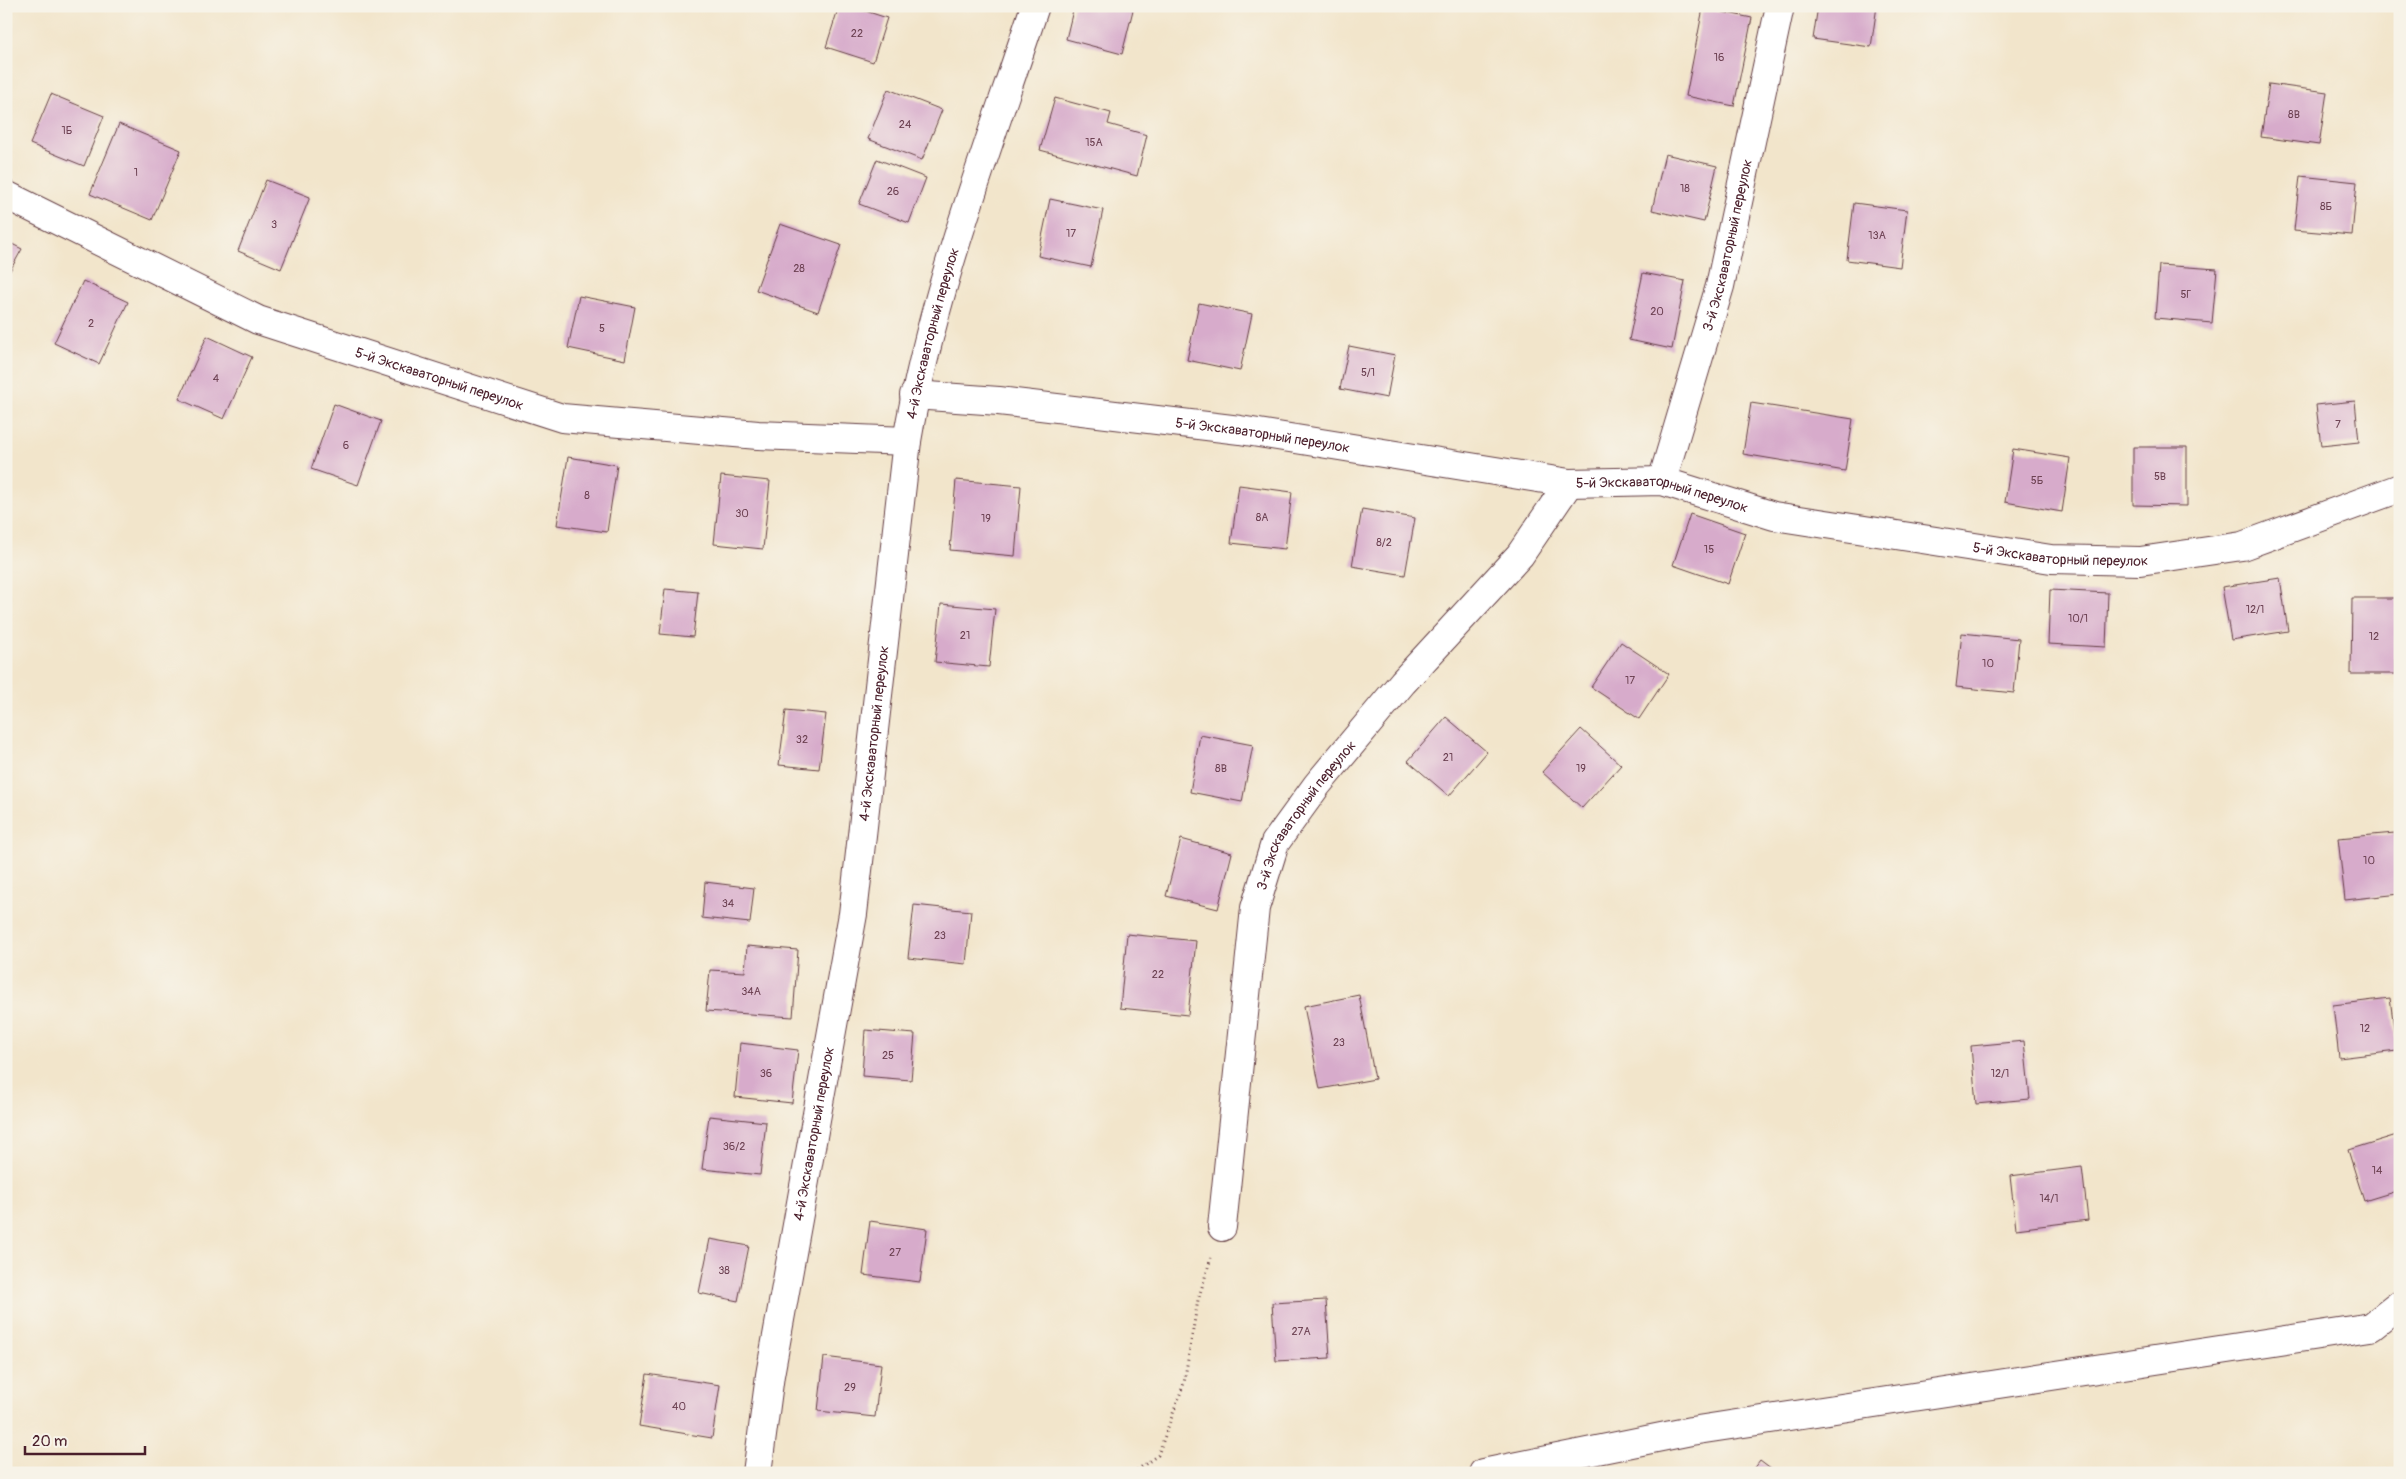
<svg xmlns="http://www.w3.org/2000/svg" width="2406" height="1479" font-family="Pangolin,sans-serif">
  <style>
    .building { fill: #d7abcb }
    .lines { fill: none; stroke-linecap: round; stroke-linejoin: round }
    .minor-casing { stroke: #633d43; stroke-width: 30 }
    .path { stroke: #633d43; stroke-width: 3; stroke-dasharray: 1 4; stroke-linecap: butt }
    .minor { stroke: #fff; stroke-width: 28 }
    .labels { text-anchor: middle; stroke-width: 5; stroke-linejoin: round; paint-order: stroke }
    .number-label { font-size: 11px; fill: #6d4253 }
    .street-label { font-size: 14px; fill: #4a1f2b; stroke: #f7f3e8 }
  </style>
  <rect width="100%" height="100%" fill="#f7f3e8"/>
  <filter id="ink" filterUnits="userSpaceOnUse"><feTurbulence type="fractalNoise" baseFrequency=".02" numOctaves="2"/><feDisplacementMap in="SourceGraphic" scale="10" xChannelSelector="R" yChannelSelector="G"/><feConvolveMatrix kernelMatrix="1 2 1 2 8 2 1 2 1" color-interpolation-filters="sRGB"/></filter>
  <filter id="wash" filterUnits="userSpaceOnUse"><feTurbulence type="fractalNoise" baseFrequency=".0096" numOctaves="4" result="noise"/><feDisplacementMap in="SourceGraphic" scale="20" xChannelSelector="R" yChannelSelector="G"/><feGaussianBlur stdDeviation="1.12" result="paint"/><feColorMatrix in="noise" values="0 0 0 0 0 0 0 0 0 0 0 0 0 0 0 0 0 1.4 0 .05"/><feComposite in="paint" operator="in"/></filter>
  <g filter="url(#wash)">
    <rect width="100%" height="100%" fill="#f2e5cb"/>
    <g id="blocks">
      <path class="building" d="M839 6H850L887 18 873 62 826 47Z
        M1074 6H1134L1122 54 1066 39Z
        M1818 6H1877L1871 47 1813 39Z
        M1703 8 1752 18 1734 106 1686 96Z
        M2269 84 2327 92 2319 145 2261 137Z
        M888 89 942 110 922 160 868 139Z
        M51 94 104 116 84 166 30 144Z
        M1055 98 1111 113 1108 124 1147 135 1137 176 1040 150Z
        M119 124 181 150 152 220 90 194Z
        M1665 154 1717 166 1704 222 1652 210Z
        M877 159 926 178 909 223 859 204Z
        M2300 176 2357 182 2352 235 2294 230Z
        M266 180 310 197 281 269 238 251Z
        M1050 199 1103 210 1091 267 1038 256Z
        M1854 203 1907 210 1900 267 1847 260Z
        M780 224 841 245 818 312 756 290Z
        M6 241 22 249 6 278Z
        M2159 265 2217 269 2212 323 2155 318Z
        M1643 273 1685 281 1672 349 1629 340Z
        M83 281 128 302 99 364 54 343Z
        M579 296 635 307 625 360 568 348Z
        M1199 303 1252 314 1240 371 1187 360Z
        M207 336 252 357 224 419 179 399Z
        M1349 346 1395 355 1387 398 1340 389Z
        M2355 401 2359 442 2321 446 2316 405Z
        M1751 403 1853 419 1845 471 1743 454Z
        M334 404 381 421 358 485 311 469Z
        M2133 447H2187V506L2133 505Z
        M2013 449 2070 458 2062 512 2005 502Z
        M568 457 617 465 607 532 557 525Z
        M721 476 770 481 763 549 714 544Z
        M956 480 1021 486 1015 556 950 550Z
        M1239 485 1292 492 1285 549 1231 543Z
        M1362 509 1415 518 1405 575 1352 566Z
        M1690 514 1745 533 1728 584 1673 565Z
        M2280 578 2288 631 2231 640 2222 587Z
        M665 589 698 592 693 637 660 634Z
        M2050 590 2108 593 2106 647 2048 644Z
        M2352 598H2397L2396 674H2351Z
        M941 604 995 609 989 667 935 662Z
        M1962 633 2019 639 2014 693 1956 687Z
        M1621 642 1669 674 1639 719 1591 687Z
        M786 710 826 714 819 769 779 765Z
        M1446 717 1487 752 1449 796 1408 761Z
        M1581 729 1621 765 1582 808 1542 772Z
        M1200 735 1253 745 1242 802 1190 792Z
        M2395 833 2400 894 2345 900 2338 838Z
        M1181 839 1232 853 1218 909 1166 896Z
        M705 882 754 888 750 923 702 918Z
        M914 905 971 911 966 964 908 958Z
        M1127 934 1196 941 1188 1015 1120 1008Z
        M747 946 798 950 793 1017 706 1011 710 970 745 972Z
        M1359 995 1375 1079 1320 1089 1304 1006Z
        M2390 998 2397 1051 2339 1058 2333 1005Z
        M865 1030 915 1034 911 1080 862 1076Z
        M2024 1041 2030 1099 1976 1104 1971 1046Z
        M740 1043 798 1050 792 1103 735 1097Z
        M709 1116 766 1122 760 1175 702 1169Z
        M2400 1134V1190L2364 1201 2348 1150Z
        M2082 1167 2088 1220 2016 1229 2010 1176Z
        M870 1221 927 1229 920 1282 863 1275Z
        M710 1239 749 1246 738 1301 699 1293Z
        M1326 1300 1330 1358 1276 1361 1272 1303Z
        M824 1357 881 1364 875 1417 818 1411Z
        M647 1374 720 1385 712 1438 639 1426Z
        M1760 1461 1776 1473H1751Z"/>
    </g>
  </g>
  <g filter="url(#ink)">
    <use href="#blocks" fill-opacity="0" stroke="#633d43" stroke-width="1"/>
    <g class="lines">
      <g class="minor-casing">
        <g id="minor">
          <path id="s1" d="M6 195 258 320 562 418 758 435 907 441"/>
          <path id="s2" d="M914 395 999 401 1240 430 1569 483 1662 481 1774 516 2051 559 2140 561 2242 546 2400 488"/>
          <path id="s3" d="M1662 481 1720 286 1780 6"/>
          <path id="s4" d="M1222 1227 1255 908 1275 843 1317 785 1403 682 1520 555 1569 483"/>
          <path id="s5" d="M757 1473 770 1375 853 914 907 441C932 292 988 149 1035 6"/>
          <path d="M1483 1473 1691 1431 2371 1327 2400 1304"/>
        </g>
      </g>
      <path class="path" d="M1133 1473 1158 1455 1184 1383 1198 1300 1211 1258"/>
      <use href="#minor" class="minor"/>
    </g>
  </g>
  <g class="labels">
    <g class="number-label">
      <text x="857" y="37">22</text>
      <text x="1719" y="61">16</text>
      <text x="2294" y="118">8В</text>
      <text x="905" y="128">24</text>
      <text x="67" y="134">1Б</text>
      <text x="1094" y="146">15А</text>
      <text x="136" y="176">1</text>
      <text x="1685" y="192">18</text>
      <text x="893" y="195">26</text>
      <text x="2326" y="210">8Б</text>
      <text x="274" y="228">3</text>
      <text x="1071" y="237">17</text>
      <text x="1877" y="239">13А</text>
      <text x="799" y="272">28</text>
      <text x="2186" y="298">5Г</text>
      <text x="1657" y="315">20</text>
      <text x="91" y="327">2</text>
      <text x="602" y="332">5</text>
      <text x="1368" y="376">5/1</text>
      <text x="216" y="382">4</text>
      <text x="2338" y="428">7</text>
      <text x="346" y="449">6</text>
      <text x="2160" y="480">5В</text>
      <text x="2037" y="484">5Б</text>
      <text x="587" y="499">8</text>
      <text x="742" y="517">30</text>
      <text x="1262" y="521">8А</text>
      <text x="986" y="522">19</text>
      <text x="1384" y="546">8/2</text>
      <text x="1709" y="553">15</text>
      <text x="2255" y="613">12/1</text>
      <text x="2078" y="622">10/1</text>
      <text x="965" y="639">21</text>
      <text x="2374" y="640">12</text>
      <text x="1988" y="667">10</text>
      <text x="1630" y="684">17</text>
      <text x="802" y="743">32</text>
      <text x="1448" y="761">21</text>
      <text x="1221" y="772">8В</text>
      <text x="1581" y="772">19</text>
      <text x="2369" y="864">10</text>
      <text x="728" y="907">34</text>
      <text x="940" y="939">23</text>
      <text x="1158" y="978">22</text>
      <text x="751" y="995">34А</text>
      <text x="2365" y="1032">12</text>
      <text x="1339" y="1046">23</text>
      <text x="888" y="1059">25</text>
      <text x="766" y="1077">36</text>
      <text x="2000" y="1077">12/1</text>
      <text x="734" y="1150">36/2</text>
      <text x="2377" y="1174">14</text>
      <text x="2049" y="1202">14/1</text>
      <text x="895" y="1256">27</text>
      <text x="724" y="1274">38</text>
      <text x="1301" y="1335">27А</text>
      <text x="850" y="1391">29</text>
      <text x="679" y="1410">40</text>
    </g>
    <g class="street-label">
      <text dy="5" stroke="none"><textPath href="#s3" startOffset="245">3-й Экскаваторный переулок</textPath></text>
      <text dy="5" stroke="none"><textPath href="#s5" startOffset="1154">4-й Экскаваторный переулок</textPath></text>
      <text dy="5" stroke="none"><textPath href="#s1" startOffset="472">5-й Экскаваторный переулок</textPath></text>
      <text dy="5" stroke="none"><textPath href="#s2" startOffset="351">5-й Экскаваторный переулок</textPath></text>
      <text dy="5" stroke="none"><textPath href="#s2" startOffset="756">5-й Экскаваторный переулок</textPath></text>
      <text dy="5" stroke="none"><textPath href="#s2" startOffset="1161">5-й Экскаваторный переулок</textPath></text>
      <text dy="5" stroke="none"><textPath href="#s5" startOffset="749">4-й Экскаваторный переулок</textPath></text>
      <text dy="5" stroke="none"><textPath href="#s4" startOffset="428">3-й Экскаваторный переулок</textPath></text>
      <text dy="5" stroke="none"><textPath href="#s5" startOffset="344">4-й Экскаваторный переулок</textPath></text>
    </g>
  </g>
  <rect width="2406" height="1479" fill="none" stroke="#f7f3e8" stroke-width="25"/>
  <path d="M25 1446v8h120v-8" fill="none" stroke="#4a1f2b" stroke-width="2.5"/>
  <text x="32" y="1446" font-size="15" fill="#4a1f2b" stroke="#f7f3e8" stroke-width="4" paint-order="stroke">20 m</text>
</svg>
